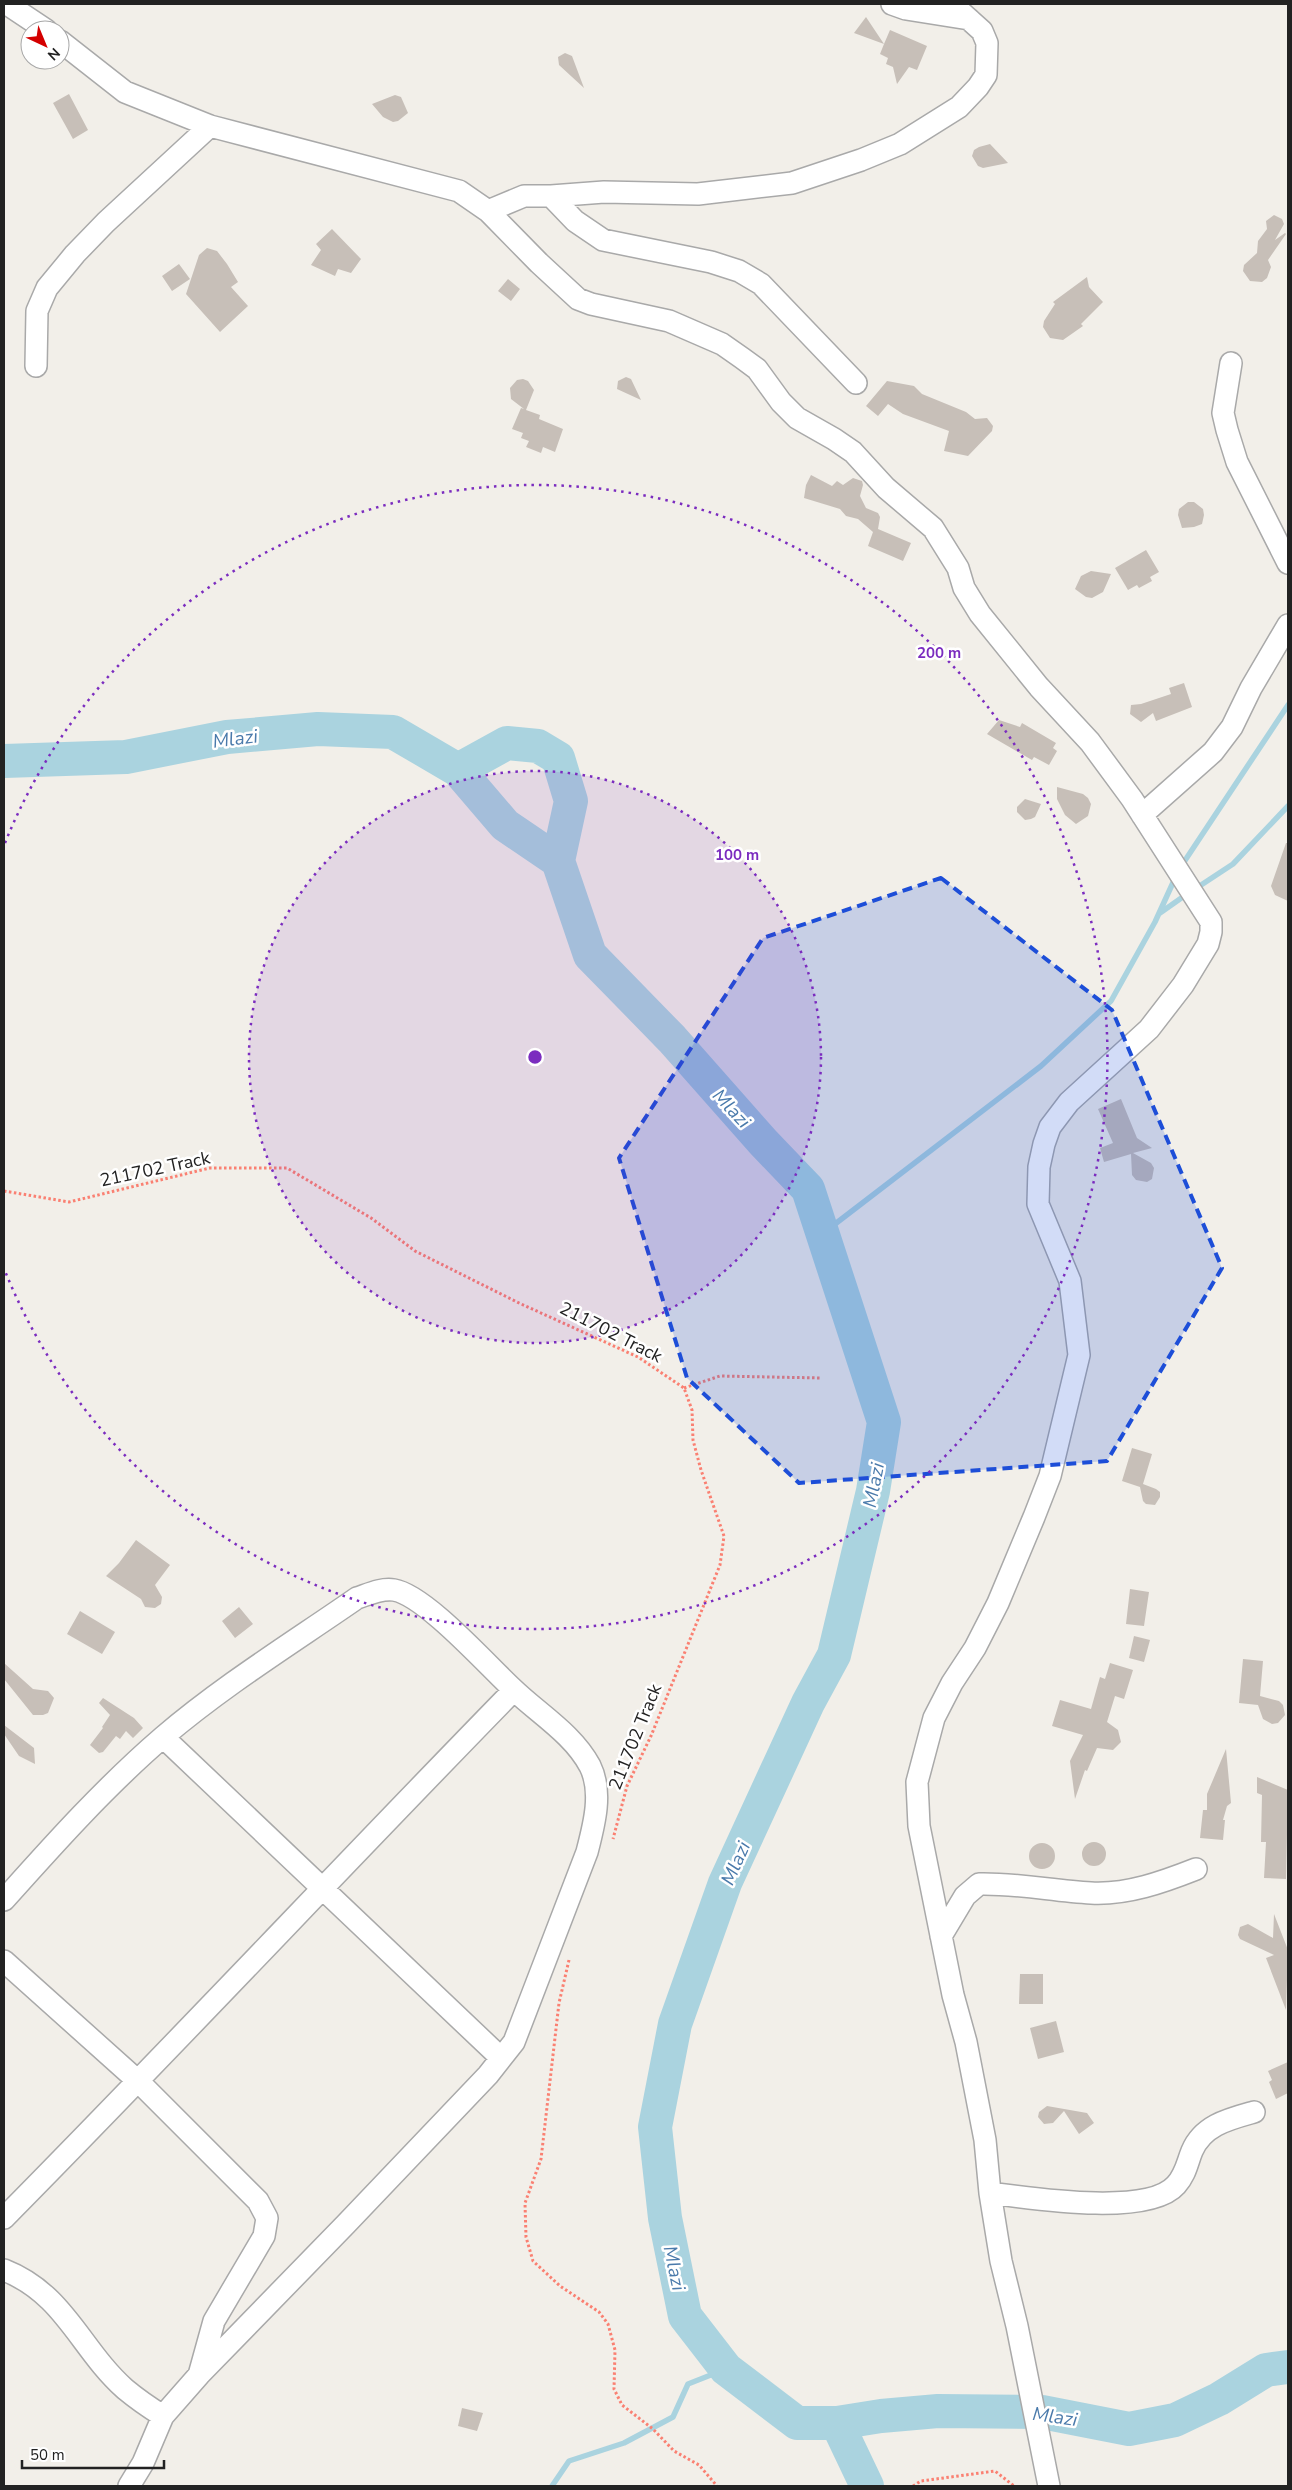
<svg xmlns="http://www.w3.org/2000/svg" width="1292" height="2490" font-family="'Nunito Sans',sans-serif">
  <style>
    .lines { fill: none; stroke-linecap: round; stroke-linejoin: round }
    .stream { stroke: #aad3df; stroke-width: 5.5 }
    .river { stroke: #aad3df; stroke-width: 34 }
    .building { fill: #c7bfb8 }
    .minor-casing { stroke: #a9a9a9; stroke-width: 24 }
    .path { stroke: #fa8072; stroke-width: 3; stroke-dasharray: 2.5 2.5; stroke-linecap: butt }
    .minor { stroke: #fff; stroke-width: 21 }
    .marked { fill: #1d4ed8; fill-opacity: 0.2; stroke: #1d4ed8; stroke-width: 4; stroke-dasharray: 10 6; stroke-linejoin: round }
    .ring { fill: none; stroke: #7b2cbf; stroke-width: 2.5; stroke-dasharray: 2.5 5 }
    .labels { text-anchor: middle; stroke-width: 5; stroke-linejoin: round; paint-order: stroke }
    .street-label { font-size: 18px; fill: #222; stroke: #fff }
    .water-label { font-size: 19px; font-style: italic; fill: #4a7aab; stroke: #fff }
    .centre { fill: #7b2cbf; stroke: #fff; stroke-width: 2.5 }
    .ring-label { font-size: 15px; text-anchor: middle; font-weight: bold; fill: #7b2cbf; stroke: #fff; stroke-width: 5; stroke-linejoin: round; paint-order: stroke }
  </style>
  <rect width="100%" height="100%" fill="#f2efe9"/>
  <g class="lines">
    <path class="stream" d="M1182 865 1288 705
      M1195 889 1233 864 1288 806
      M1160 913 1187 894
      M822 1234 1041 1066 1111 1001 1155 922 1176 876
      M552 2486 569 2461 624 2443 673 2417 688 2384 726 2369"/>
    <path class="river" d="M4 761 126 757 227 737 318 729 393 732 458 770 505 825 558 861 590 955 672 1039 763 1142 808 1189 884 1422 873 1491 834 1655 808 1703 725 1883 675 2024 655 2127 665 2218 685 2316 726 2369 797 2423H837L881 2416 938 2411 1042 2412 1129 2429 1175 2420 1219 2399 1266 2370 1288 2367
      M458 770 507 743 538 746 558 758 571 801 558 861
      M837 2423 867 2486"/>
  </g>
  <path class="building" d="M866 17 884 44 890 30 927 46 917 70 909 67 897 84 893 67 886 64 888 58 880 54 884 44 854 33Z
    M565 53 572 56 584 88 559 65 558 57Z
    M69 94 88 130 73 139 53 103Z
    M395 95 401 97 408 113 398 121 393 122 383 117 372 104Z
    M990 144 1008 163 983 168 978 166 972 156 974 150 979 147Z
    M1274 215 1282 219 1284 224 1275 240 1285 233 1286 234 1268 260 1271 267 1267 278 1262 282 1250 281 1243 271 1244 265 1257 253 1258 241 1267 229 1266 221Z
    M332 229 361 259 351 273 338 269 335 276 311 265 321 250 316 244Z
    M207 248 217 251 227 264 238 282 231 287 248 306 220 332 186 294 199 255Z
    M179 264 190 279 172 291 162 276Z
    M1087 277 1089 287 1103 302 1081 324 1083 326 1063 340 1050 338 1043 327 1044 321 1055 304 1053 302Z
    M508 279 520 289 511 301 498 291Z
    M626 377 631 379 641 400 617 389 618 381Z
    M523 379 528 381 534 390 526 410 540 415 539 419 563 429 555 452 543 447 541 453 526 447 529 441 521 438 523 433 512 429 521 408 524 409 511 399 510 388 517 380Z
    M887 381 914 386 922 394 966 412 975 419 987 418 993 426 992 431 968 456 944 451 949 431 903 414 888 404 878 416 866 406Z
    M811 475 832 486 837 481 843 485 853 478 862 481 863 485 860 496 866 508 878 513 880 517 878 529 911 543 903 561 868 546 873 532 858 519 846 516 840 509 804 498 806 485Z
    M1188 502H1194L1203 509 1204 515 1202 524 1194 527 1182 528 1178 515 1179 509Z
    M1146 550 1159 572 1150 577 1152 581 1139 588 1137 585 1128 590 1115 568Z
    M1091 571 1111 574 1103 592 1092 598 1086 597 1075 589 1081 576Z
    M1184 683 1192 707 1156 721 1153 713 1141 722 1130 714 1131 705 1141 704 1171 694 1169 688Z
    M999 720 1020 727 1022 723 1056 743 1053 748 1057 751 1049 765 1034 757 1032 760 987 734Z
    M1057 787 1083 794 1088 798 1091 804 1088 816 1076 824 1065 815 1057 799Z
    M1025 799 1041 804 1035 817 1031 819 1025 820 1017 812V807Z
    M1286 843H1288V901L1275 895 1271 886Z
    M1121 1099 1137 1138 1152 1148 1133 1153 1151 1163 1154 1168 1152 1179 1147 1182 1136 1180 1132 1175 1131 1154 1104 1162 1100 1148 1113 1143 1098 1109Z
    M1132 1448 1152 1454 1143 1484 1156 1489 1160 1492V1497L1155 1505 1146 1504 1143 1501 1140 1487 1122 1481Z
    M136 1540 170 1565 155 1585 162 1597 161 1604 155 1608 145 1607 141 1599 106 1576 119 1563Z
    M1130 1589 1149 1592 1144 1626 1126 1624Z
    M239 1607 253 1624 235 1638 222 1621Z
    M80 1611 115 1632 102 1654 67 1634Z
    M1134 1636 1150 1640 1144 1662 1129 1658Z
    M1243 1659 1263 1661 1260 1696 1279 1701 1283 1705 1285 1715 1278 1723 1272 1724 1263 1719 1258 1705 1239 1703Z
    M4 1663 33 1689 48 1691 54 1698 48 1713 43 1715H33L4 1679Z
    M1110 1663 1133 1670 1124 1699 1115 1696 1107 1722 1118 1730 1121 1742 1113 1750 1097 1748 1087 1771 1085 1770 1075 1799 1070 1761 1083 1735 1052 1726 1060 1700 1091 1709 1100 1677 1105 1679Z
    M103 1698 134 1718 143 1728 133 1738 126 1731 120 1739 116 1736 103 1752 99 1753 90 1745 103 1728 102 1727 110 1715 99 1703Z
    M4 1725 34 1748 35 1764 19 1756 4 1734Z
    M1226 1749 1231 1803 1227 1806 1223 1820H1225L1223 1840 1200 1838 1203 1810H1207V1794Z
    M1257 1777 1288 1790 1286 1879 1264 1878 1266 1842H1261L1262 1795 1257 1793Z
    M1082 1854a12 12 0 1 1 24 0a12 12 0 1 1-24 0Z
    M1029 1856a13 13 0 1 1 26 0a13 13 0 1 1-26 0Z
    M1274 1914 1288 1950 1286 2010 1266 1958 1274 1955 1240 1939 1238 1935 1240 1927 1248 1924 1273 1938Z
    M1020 1974H1043V2004H1019Z
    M1056 2021 1064 2052 1038 2059 1030 2028Z
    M1288 2062V2093L1276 2099 1269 2082 1272 2080 1268 2071Z
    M1047 2106 1087 2113 1094 2123 1079 2134 1064 2111 1053 2123 1044 2124 1038 2117 1039 2112Z
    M462 2408 483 2413 477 2431 458 2426Z"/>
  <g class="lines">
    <g class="minor-casing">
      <path id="minor" d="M7 4 46 30
        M892 4 906 9 969 19
        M60 41 125 92 210 126 459 191 488 211 539 263 578 299 591 304 669 321 722 344 742 358 757 369 781 402 797 418 834 439 853 452 886 488 933 528 958 568 964 588 980 614 1039 687 1090 742 1132 799 1211 922V932L1208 944 1183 985 1149 1029 1069 1102 1050 1127 1044 1144 1039 1167 1038 1204 1070 1281 1079 1355 1050 1476 1034 1517 998 1603 975 1648 952 1683 934 1718 917 1782 919 1826 953 1995 966 2042 985 2140 990 2193 1001 2261 1017 2326 1049 2486
        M551 196 575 221 603 240 711 262 739 271 761 284 856 383
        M488 211 524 196H551L604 192 698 194 792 183 861 160 900 144 959 107 978 87 986 75 987 43 982 31 952 4
        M1231 363 1223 413 1227 430 1237 462 1288 563
        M36 366 37 311 47 288 75 254 106 222 210 126
        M1142 815 1213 752 1232 727 1251 688 1288 625
        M163 1737 501 2058
        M4 1900C54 1844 106 1786 163 1737 224 1685 292 1643 357 1598 369 1594 381 1588 394 1590 425 1595 488 1666 513 1689 539 1714 573 1734 590 1766 603 1792 594 1825 587 1852L514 2042 488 2075 346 2224 199 2375 163 2416 143 2463 129 2486
        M941 1936 965 1896 979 1884C1017 1883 1053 1891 1091 1893 1127 1895 1163 1882 1196 1869
        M4 1961 139 2082 258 2201 267 2218 264 2236 214 2321 199 2375
        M990 2193C1029 2198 1148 2217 1176 2185 1186 2174 1187 2163 1192 2151 1203 2125 1229 2119 1254 2112
        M4 2218C176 2044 343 1865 514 1690
        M4 2270C65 2294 80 2349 125 2389 137 2399 150 2408 163 2416"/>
    </g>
    <path class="path" d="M4 1191 69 1202 210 1168H287L371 1218 415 1251 519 1303 638 1357 684 1388 692 1410 693 1440 701 1470 724 1536 720 1565 651 1736 627 1786 613 1839
      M684 1388 720 1376 821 1378
      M569 1960 559 2003 541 2159 525 2203 526 2237 533 2261 560 2286 599 2312 608 2324 615 2350 614 2389 622 2405 653 2429 674 2451 699 2465 717 2486
      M913 2486 921 2481 995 2471 1014 2486"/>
    <use href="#minor" class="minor"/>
  </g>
  <path class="marked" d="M941 878 1112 1010 1222 1268 1107 1461 799 1483 687 1378 619 1158 763 938Z"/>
  <circle cx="535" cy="1057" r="286" fill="#7b2cbf" fill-opacity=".12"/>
  <g class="ring">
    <circle cx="535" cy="1057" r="286"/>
    <path d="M5 843A572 572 0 1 1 5 1271"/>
  </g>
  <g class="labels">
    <g class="street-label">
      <text transform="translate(155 1169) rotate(-12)" y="6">211702 Track</text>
      <text transform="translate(611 1332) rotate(27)" y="6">211702 Track</text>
      <text transform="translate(635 1737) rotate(-68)" y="6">211702 Track</text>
    </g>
    <g class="water-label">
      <text transform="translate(235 738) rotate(-7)" y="7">Mlazi</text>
      <text transform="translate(732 1108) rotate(47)" y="7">Mlazi</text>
      <text transform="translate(873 1485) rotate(-79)" y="7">Mlazi</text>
      <text transform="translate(735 1863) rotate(-66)" y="7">Mlazi</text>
      <text transform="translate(675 2268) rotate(78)" y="7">Mlazi</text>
      <text transform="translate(1055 2416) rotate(8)" y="7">Mlazi</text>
    </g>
  </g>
  <circle cx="535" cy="1057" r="8" class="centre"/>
  <g class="ring-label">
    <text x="939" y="658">200 m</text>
    <text x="737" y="860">100 m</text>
  </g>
  <rect width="1292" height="2490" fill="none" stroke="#222222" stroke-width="10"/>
  <g transform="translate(45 45) rotate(136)"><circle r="24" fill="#ffffff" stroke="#a7a7a7"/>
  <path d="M0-4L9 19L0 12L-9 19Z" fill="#d40000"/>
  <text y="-8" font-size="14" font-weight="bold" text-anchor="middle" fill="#222222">N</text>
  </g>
  <path d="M22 2460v8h142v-8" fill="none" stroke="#222222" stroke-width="2.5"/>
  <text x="30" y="2460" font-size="15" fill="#222222" stroke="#ffffff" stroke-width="4" paint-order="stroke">50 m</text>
</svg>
